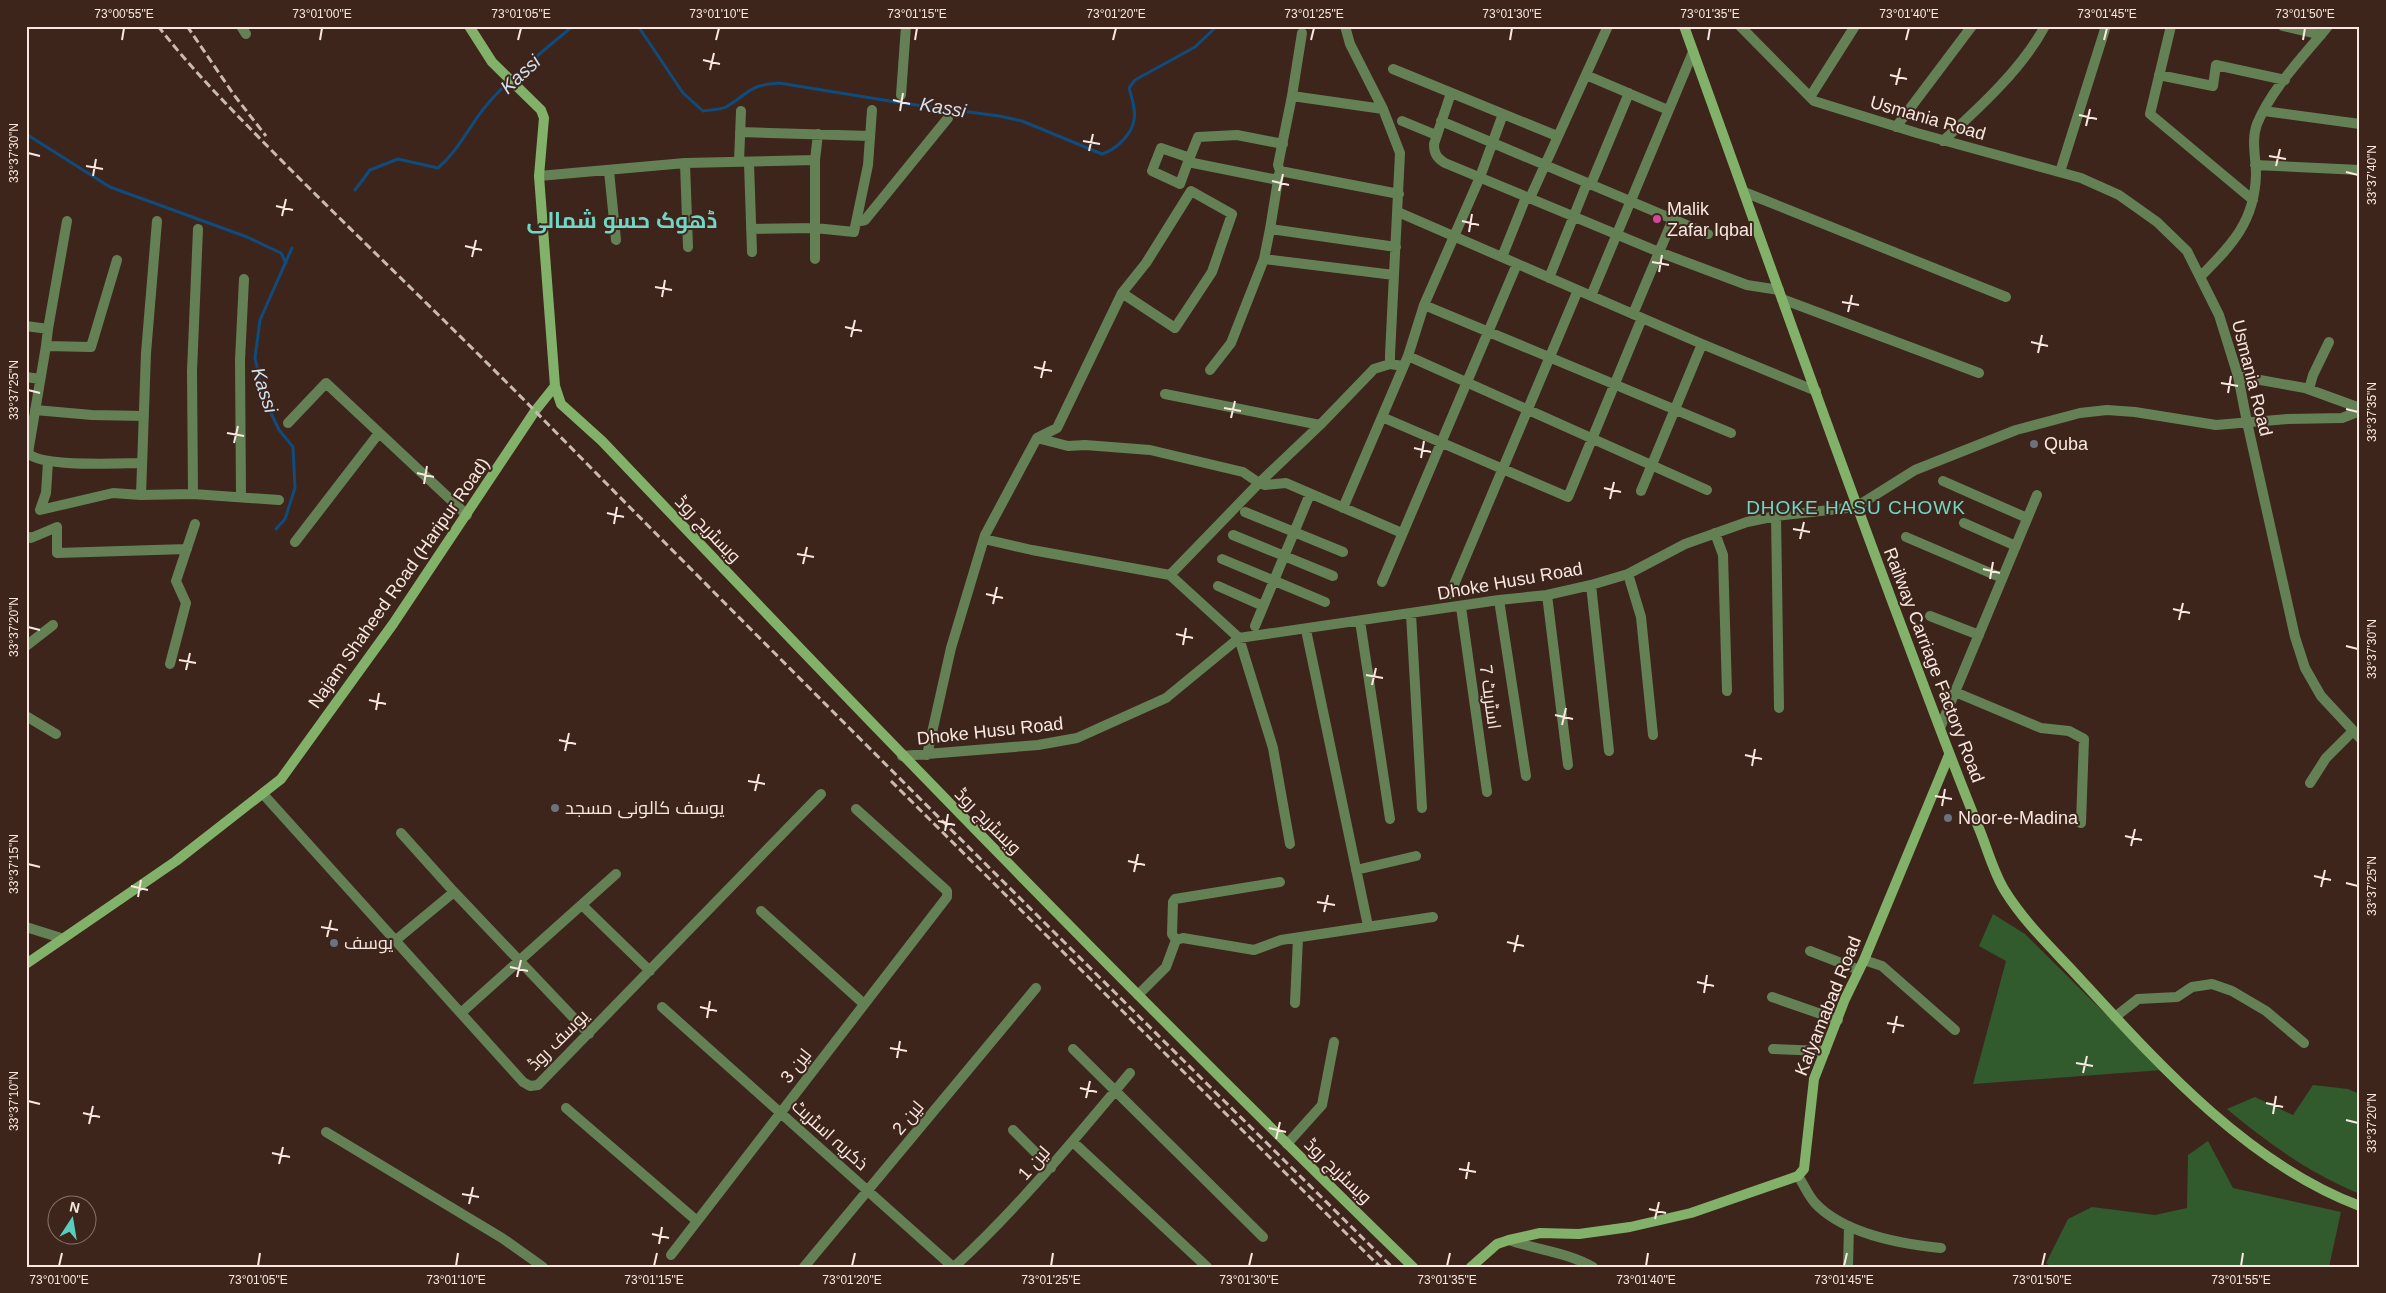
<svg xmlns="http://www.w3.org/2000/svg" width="2386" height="1293" font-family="Helvetica,Cairo,sans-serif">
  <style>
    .green { fill: #315a2d }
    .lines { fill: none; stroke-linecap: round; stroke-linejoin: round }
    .stream { stroke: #0f4b7d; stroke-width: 3 }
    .street { stroke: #648155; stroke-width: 10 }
    .secondary { stroke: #82b16a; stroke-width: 10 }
    .rail { stroke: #cab9b1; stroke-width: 3; stroke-dasharray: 8 4; stroke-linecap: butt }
    .ticks { fill: none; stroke: #f8e8e1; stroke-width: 2 }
    .hotel-dot { fill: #d1479c; stroke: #3d251b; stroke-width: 2 }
    .worship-dot { fill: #6b7280; stroke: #3d251b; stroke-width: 2 }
    .labels { text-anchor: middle; stroke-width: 4; stroke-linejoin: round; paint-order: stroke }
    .street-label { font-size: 18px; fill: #f8e8e1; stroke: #3d251b }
    .poi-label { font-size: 18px; fill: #f8e8e1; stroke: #3d251b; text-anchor: start }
    .water-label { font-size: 19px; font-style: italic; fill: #d2e1f0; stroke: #3d251b }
    .neighbourhood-label { font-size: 19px; letter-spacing: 1px; fill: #70d7c7; stroke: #3d251b }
    .district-label { font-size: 22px; font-weight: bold; fill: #70d7c7; stroke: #3d251b }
    .neatline { fill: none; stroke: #f8e8e1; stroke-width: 2 }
    .ticks-label { font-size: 12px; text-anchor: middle; fill: #f8e8e1 }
  </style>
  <rect width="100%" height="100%" fill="#3d251b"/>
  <path class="green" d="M1993 914 2025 934 2162 1070 1973 1084 2006 961 1979 946Z
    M2313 1085 2348 1089 2360 1094V1194C2309 1173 2269 1144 2227 1109L2255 1097 2293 1115Z
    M2208 1141 2233 1188 2341 1212 2329 1267H2051L2046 1263 2068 1219 2092 1207 2155 1215 2187 1208 2188 1155Z"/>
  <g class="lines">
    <path class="stream" d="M638 26 683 93 703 111C710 110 720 110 726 107 750 93 748 85 779 83L902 103 999 116 1022 121 1102 154C1115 150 1132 135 1134 120 1136 110 1132 98 1129 88L1135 80 1195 47 1217 26
      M26 134 110 187 247 237 281 253 286 263
      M355 190 370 170 398 159 438 168C458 151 469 127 485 107 510 77 543 51 573 26
      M276 529 285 519 295 488 293 447 279 430 264 398 255 358 260 320 292 248"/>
    <path class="street" d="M241 26 246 34
      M1345 26 1350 44 1383 109 1400 153 1390 355V364L1403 366
      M1740 26 1814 101 1917 133 2081 178 2119 195 2157 222 2187 251 2219 315 2238 376 2247 422 2295 637 2305 668 2321 696 2360 738
      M2171 26 2150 114 2253 200
      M2283 26 2321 35
      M1302 33 1292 96 1383 109
      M1393 69 1557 136
      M1586 75 1668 110
      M2159 75 2213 86 2216 65 2285 80
      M1451 93 1434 144C1434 154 1437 158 1445 163L1659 252 1747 285 1779 290
      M901 95 906 26
      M1292 96 1278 165 1280 171 1399 194
      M1810 97 1855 26
      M2264 111 2360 124
      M1402 121 1436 135
      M1441 121 1708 234
      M1896 127 1972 26
      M740 132 870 136
      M1943 141C1979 108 2022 69 2045 26
      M815 160 818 134
      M739 162 741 111
      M1188 162 1180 184 1152 171 1161 148 1190 158
      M685 163 688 247
      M749 163 752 252
      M2255 165 2360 170
      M609 171 616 240
      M2060 172 2106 26
      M1279 174 1270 229 1396 247
      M539 176 685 163 815 160V259
      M1278 180 1188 162 1198 137 1237 135 1283 144
      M1591 184 1629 93
      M1744 192 2006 297
      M1530 198 1608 26
      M1398 212 1702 344 1816 391
      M856 222 865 220 948 118
      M751 229 815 228 854 232 868 165 872 110
      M1270 229 1264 259 1394 275
      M1502 257 1526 197
      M2200 277C2232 245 2255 221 2256 174 2256 158 2251 140 2257 124 2272 88 2303 57 2328 26
      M1549 278 1587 183
      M1591 296 1693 52
      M1782 299 1979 373
      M1424 305 1731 433
      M1633 314 1673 219
      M26 326 48 329 67 221
      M48 329 46 346 91 347 117 260
      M1408 356 1707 490
      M1210 370 1231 343 1264 259
      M2238 376 2305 388 2360 408
      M26 377 40 379
      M2309 389 2313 375 2329 342
      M1165 394 1320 425 1374 369 1390 364
      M35 410 92 415 144 416
      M1382 417 1568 497 1642 318
      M288 423 326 383 467 515
      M1037 438 1068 446 1085 445 1150 450 1243 472 1259 483 1320 425
      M26 453H28L46 346
      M28 453C41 468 121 463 142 463
      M48 462 46 493 40 510 113 493 141 495 146 353 157 221
      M1943 481 2027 518
      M1641 491 1702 344
      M193 494 192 371 198 229
      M141 495 193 494 279 500
      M241 496 240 360 244 279
      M1343 508 1408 356 1424 305 1480 177 1503 114
      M1245 512 1343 552
      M1776 516 1779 708
      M1964 523 2016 546
      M1715 533 1723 555 1727 691
      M1233 535 1333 576
      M26 536 31 538 57 527V553L187 549
      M1906 537 2002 578
      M984 539 1032 550 1170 575
      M295 542 379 433
      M1222 559 1325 602
      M1628 574 1641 617 1653 735
      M1382 582 1517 264
      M1591 585 1609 751
      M1218 586 1263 606
      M1450 594 1578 290
      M1547 595 1568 765
      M1499 600 1526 776
      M1461 607 1487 792
      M1411 614 1422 808
      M1930 616 1979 635
      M1360 621 1390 819
      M1255 626 1310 494
      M1306 630 1368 926
      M26 646 53 625
      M170 664 186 603 176 581 195 524
      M1955 692 2041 728 2069 731 2084 739 2081 823
      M26 716 56 734
      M1940 728 2037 495
      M927 755 951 648 985 535 1037 438 1057 428 1122 293 1146 263 1191 191 1232 214 1212 272 1175 328 1122 293
      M902 756 1038 745 1077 738 1166 698 1239 638 1499 600 1547 595 1591 585 1628 574 1685 544 1747 522 1776 516 1856 507 1915 470 2016 430 2080 413 2107 410 2135 412 2216 425 2288 419 2342 418 2360 411
      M2310 783 2326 758 2353 731
      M263 794 523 1082 530 1086 538 1085 821 794
      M401 833 454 892 589 1034
      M1290 844 1273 748 1239 638 1170 575 1259 483 1265 485 1286 483 1402 533
      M1356 870 1416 856
      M582 905 650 971
      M761 911 864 1004
      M26 927 61 938
      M396 940 454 892
      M1176 940 1183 938 1254 950 1281 940 1433 917
      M1176 940 1172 934 1173 902 1175 899 1280 882
      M1810 951 1859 970
      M1864 960 1882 966 1955 1030
      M1138 995 1166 967 1176 940
      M1772 997 1838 1020
      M1295 1003 1298 938
      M662 1007 953 1267
      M462 1012 616 874
      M2115 1017 2138 999 2177 997 2192 987 2212 984 2232 991 2266 1011 2304 1043
      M1073 1049 1263 1237
      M1773 1049 1825 1051
      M566 1108 697 1221
      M1013 1130 1051 1168
      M326 1132 502 1238 543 1267
      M1073 1142 1207 1267
      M1287 1144 1322 1105 1334 1042
      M1798 1176C1804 1185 1808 1195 1815 1203 1844 1234 1901 1244 1941 1248
      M1509 1240C1537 1250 1567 1252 1593 1267
      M671 1255 947 897V891L856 809
      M804 1267 1036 988
      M954 1267C1019 1207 1074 1140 1130 1073
      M1848 1267 1849 1226"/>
    <path class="secondary" d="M469 26 492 62 541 110 544 118 539 176 555 386 561 404 602 441C868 721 1136 998 1413 1267
      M1684 26C1759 234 1832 442 1910 649 1932 708 1954 767 1978 826 1987 847 1993 872 2005 891 2026 925 2057 953 2083 982 2161 1067 2250 1165 2360 1206
      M26 964 176 861 281 779 393 624 535 411 555 386
      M1471 1267 1497 1244 1509 1240 1540 1233 1579 1234 1630 1227 1691 1213 1798 1176 1804 1169 1814 1079 1845 999 1864 960 1949 755"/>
    <path class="rail" d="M158 26C196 75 240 118 283 162 366 245 451 326 533 409 817 698 1104 982 1392 1267
      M187 26 234 95 266 136
      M891 781 1380 1267"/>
  </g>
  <path class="ticks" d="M122 40 124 28M320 40 322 28M518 40 521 28M716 40 719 28M915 40 917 28M1113 40 1116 28M1311 40 1314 28M1510 40 1512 28M1708 40 1710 28M1906 40 1909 28M2104 40 2107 28M2303 40 2305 28M703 60 720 64M710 70 714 53M1890 75 1907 79M1896 85 1900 68M893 100 910 104M900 111 903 93M2079 115 2097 119M2086 126 2090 109M1083 141 1100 144M1089 151 1093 134M28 153 40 156M2269 156 2286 159M86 166 103 169M2276 166 2280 149M2346 172 2358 175M93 176 96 159M1272 181 1289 185M1279 191 1283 174M276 206 293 210M282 216 286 199M1462 221 1479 225M1469 232 1472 214M465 246 482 250M472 257 476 240M1652 262 1669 265M1659 272 1662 255M655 287 672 290M662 297 665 280M1842 302 1859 305M1848 312 1852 295M845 327 862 331M851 337 855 320M2031 342 2048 346M2038 353 2042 335M1034 367 1052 371M1041 378 1045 361M2221 383 2238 386M28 390 40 393M2228 393 2231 376M1224 408 1241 411M2346 409 2358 412M1231 418 1235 401M227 433 244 436M234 443 238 426M1414 448 1431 452M1421 458 1424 441M417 473 434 477M424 484 427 466M1604 488 1621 492M1610 499 1614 482M607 513 624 517M614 524 617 507M1793 529 1810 532M1800 539 1804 522M797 554 814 557M803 564 807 547M1983 569 2000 573M1990 579 1993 562M986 594 1003 598M993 604 997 587M2173 609 2190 613M2179 620 2183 603M28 627 40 630M1176 634 1193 638M1183 645 1186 628M2346 646 2358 649M179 660 196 663M186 670 190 653M1366 675 1383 678M1372 685 1376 668M369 700 386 704M376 710 379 693M1555 715 1573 719M1562 725 1566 708M559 740 576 744M565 751 569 733M1745 755 1762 759M1752 766 1755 749M748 781 765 784M755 791 759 774M1935 796 1952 799M1942 806 1945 789M938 821 955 825M945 831 948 814M2125 836 2142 840M2131 846 2135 829M1128 861 1145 865M28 864 40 867M1134 872 1138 854M2314 876 2331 880M2346 883 2358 886M131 886 148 890M2321 887 2325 870M138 897 141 880M1317 902 1335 905M1324 912 1328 895M321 927 338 930M327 937 331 920M1507 942 1524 946M1514 952 1518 935M510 967 528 971M517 977 521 960M1697 982 1714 986M1704 993 1707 975M700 1007 717 1011M707 1018 710 1001M1887 1023 1904 1026M1893 1033 1897 1016M890 1048 907 1051M897 1058 900 1041M2076 1063 2093 1066M2083 1073 2087 1056M1080 1088 1097 1092M1086 1098 1090 1081M28 1101 40 1104M2266 1103 2283 1107M83 1113 100 1117M2273 1114 2276 1096M2346 1120 2358 1123M89 1124 93 1106M1269 1128 1286 1132M1276 1139 1280 1122M272 1153 290 1157M279 1164 283 1147M1459 1169 1476 1172M1466 1179 1469 1162M462 1194 479 1197M469 1204 473 1187M1649 1209 1666 1213M1655 1219 1659 1202M652 1234 669 1238M659 1244 662 1227M59 1266 62 1253M258 1266 260 1253M456 1266 458 1253M654 1266 657 1253M852 1266 855 1253M1051 1266 1053 1253M1249 1266 1252 1253M1447 1266 1450 1253M1646 1266 1648 1253M1844 1266 1847 1253M2042 1266 2045 1253M2241 1266 2243 1253"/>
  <circle class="hotel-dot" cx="1657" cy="219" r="5"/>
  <g class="worship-dot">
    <circle cx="2034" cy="444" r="5"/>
    <circle cx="555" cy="808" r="5"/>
    <circle cx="1948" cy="818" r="5"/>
    <circle cx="334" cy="943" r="5"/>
  </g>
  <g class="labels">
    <g class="street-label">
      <text transform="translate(1928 118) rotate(16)" y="6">Usmania Road</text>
      <text transform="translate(2252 378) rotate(76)" y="6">Usmania Road</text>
      <text transform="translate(708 529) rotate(46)" y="6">ویسٹریج روڈ</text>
      <text transform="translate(1510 581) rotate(-10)" y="6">Dhoke Husu Road</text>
      <text transform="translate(399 583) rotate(-55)" y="6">Najam Shaheed Road (Haripur Road)</text>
      <text transform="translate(1934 665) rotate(69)" y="6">Railway Carriage Factory Road</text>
      <text transform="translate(1490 697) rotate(82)" y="6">اسٹریٹ 7</text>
      <text transform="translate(990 731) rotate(-6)" y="6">Dhoke Husu Road</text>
      <text transform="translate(988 821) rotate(45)" y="6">ویسٹریج روڈ</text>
      <text transform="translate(1828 1006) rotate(-68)" y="6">Kalyamabad Road</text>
      <text transform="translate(558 1040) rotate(-45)" y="6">یوسف روڈ</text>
      <text transform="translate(796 1066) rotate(-52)" y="6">لین 3</text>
      <text transform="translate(908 1118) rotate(-50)" y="6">لین 2</text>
      <text transform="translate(830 1135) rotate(42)" y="6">ذکریہ اسٹریٹ</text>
      <text transform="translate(1034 1163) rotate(-49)" y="6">لین 1</text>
      <text transform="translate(1338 1171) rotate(44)" y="6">ویسٹریج روڈ</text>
    </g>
    <g class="poi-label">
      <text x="1667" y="215">Malik<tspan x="1667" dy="21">Zafar Iqbal</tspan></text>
      <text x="2044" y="450">Quba</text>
      <text x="565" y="814">یوسف کالونی مسجد</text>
      <text x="1958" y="824">Noor-e-Madina</text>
      <text x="344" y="949">یوسف</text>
    </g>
    <g class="water-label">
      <text transform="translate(520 74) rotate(-43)" y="7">Kassi</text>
      <text transform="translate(943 107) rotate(9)" y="7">Kassi</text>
      <text transform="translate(265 390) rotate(72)" y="7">Kassi</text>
    </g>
    <g class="neighbourhood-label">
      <text x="1856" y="514">DHOKE HASU CHOWK</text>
    </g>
    <g class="district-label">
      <text x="622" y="228">ڈھوک حسو شمالی</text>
    </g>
  </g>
  <rect width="2386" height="1293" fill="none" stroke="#3d251b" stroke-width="55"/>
  <g transform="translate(72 1220) rotate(12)"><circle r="24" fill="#3d251b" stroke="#88736a"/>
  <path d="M0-4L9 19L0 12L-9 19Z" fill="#5acebd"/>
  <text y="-8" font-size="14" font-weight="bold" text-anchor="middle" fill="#f8e8e1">N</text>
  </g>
  <rect x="28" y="28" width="2330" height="1238" class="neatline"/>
  <g class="ticks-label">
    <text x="124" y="18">73°00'55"E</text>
    <text x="322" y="18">73°01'00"E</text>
    <text x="521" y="18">73°01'05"E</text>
    <text x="719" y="18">73°01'10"E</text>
    <text x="917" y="18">73°01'15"E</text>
    <text x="1116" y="18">73°01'20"E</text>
    <text x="1314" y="18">73°01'25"E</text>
    <text x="1512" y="18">73°01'30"E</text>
    <text x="1710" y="18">73°01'35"E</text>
    <text x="1909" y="18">73°01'40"E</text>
    <text x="2107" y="18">73°01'45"E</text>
    <text x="2305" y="18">73°01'50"E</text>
    <text transform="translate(14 153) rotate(-90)" y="4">33°37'30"N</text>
    <text transform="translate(2372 175) rotate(-90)" y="4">33°37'40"N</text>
    <text transform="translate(14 390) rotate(-90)" y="4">33°37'25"N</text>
    <text transform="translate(2372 412) rotate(-90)" y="4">33°37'35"N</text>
    <text transform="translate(14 627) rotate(-90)" y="4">33°37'20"N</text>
    <text transform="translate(2372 649) rotate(-90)" y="4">33°37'30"N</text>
    <text transform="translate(14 864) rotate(-90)" y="4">33°37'15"N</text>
    <text transform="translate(2372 886) rotate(-90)" y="4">33°37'25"N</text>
    <text transform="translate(14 1101) rotate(-90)" y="4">33°37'10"N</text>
    <text transform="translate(2372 1123) rotate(-90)" y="4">33°37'20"N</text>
    <text x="59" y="1284">73°01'00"E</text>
    <text x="258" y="1284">73°01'05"E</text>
    <text x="456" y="1284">73°01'10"E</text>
    <text x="654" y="1284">73°01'15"E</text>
    <text x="852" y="1284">73°01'20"E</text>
    <text x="1051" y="1284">73°01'25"E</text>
    <text x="1249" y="1284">73°01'30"E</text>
    <text x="1447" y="1284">73°01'35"E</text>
    <text x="1646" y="1284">73°01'40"E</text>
    <text x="1844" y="1284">73°01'45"E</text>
    <text x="2042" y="1284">73°01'50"E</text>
    <text x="2241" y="1284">73°01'55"E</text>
  </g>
</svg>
